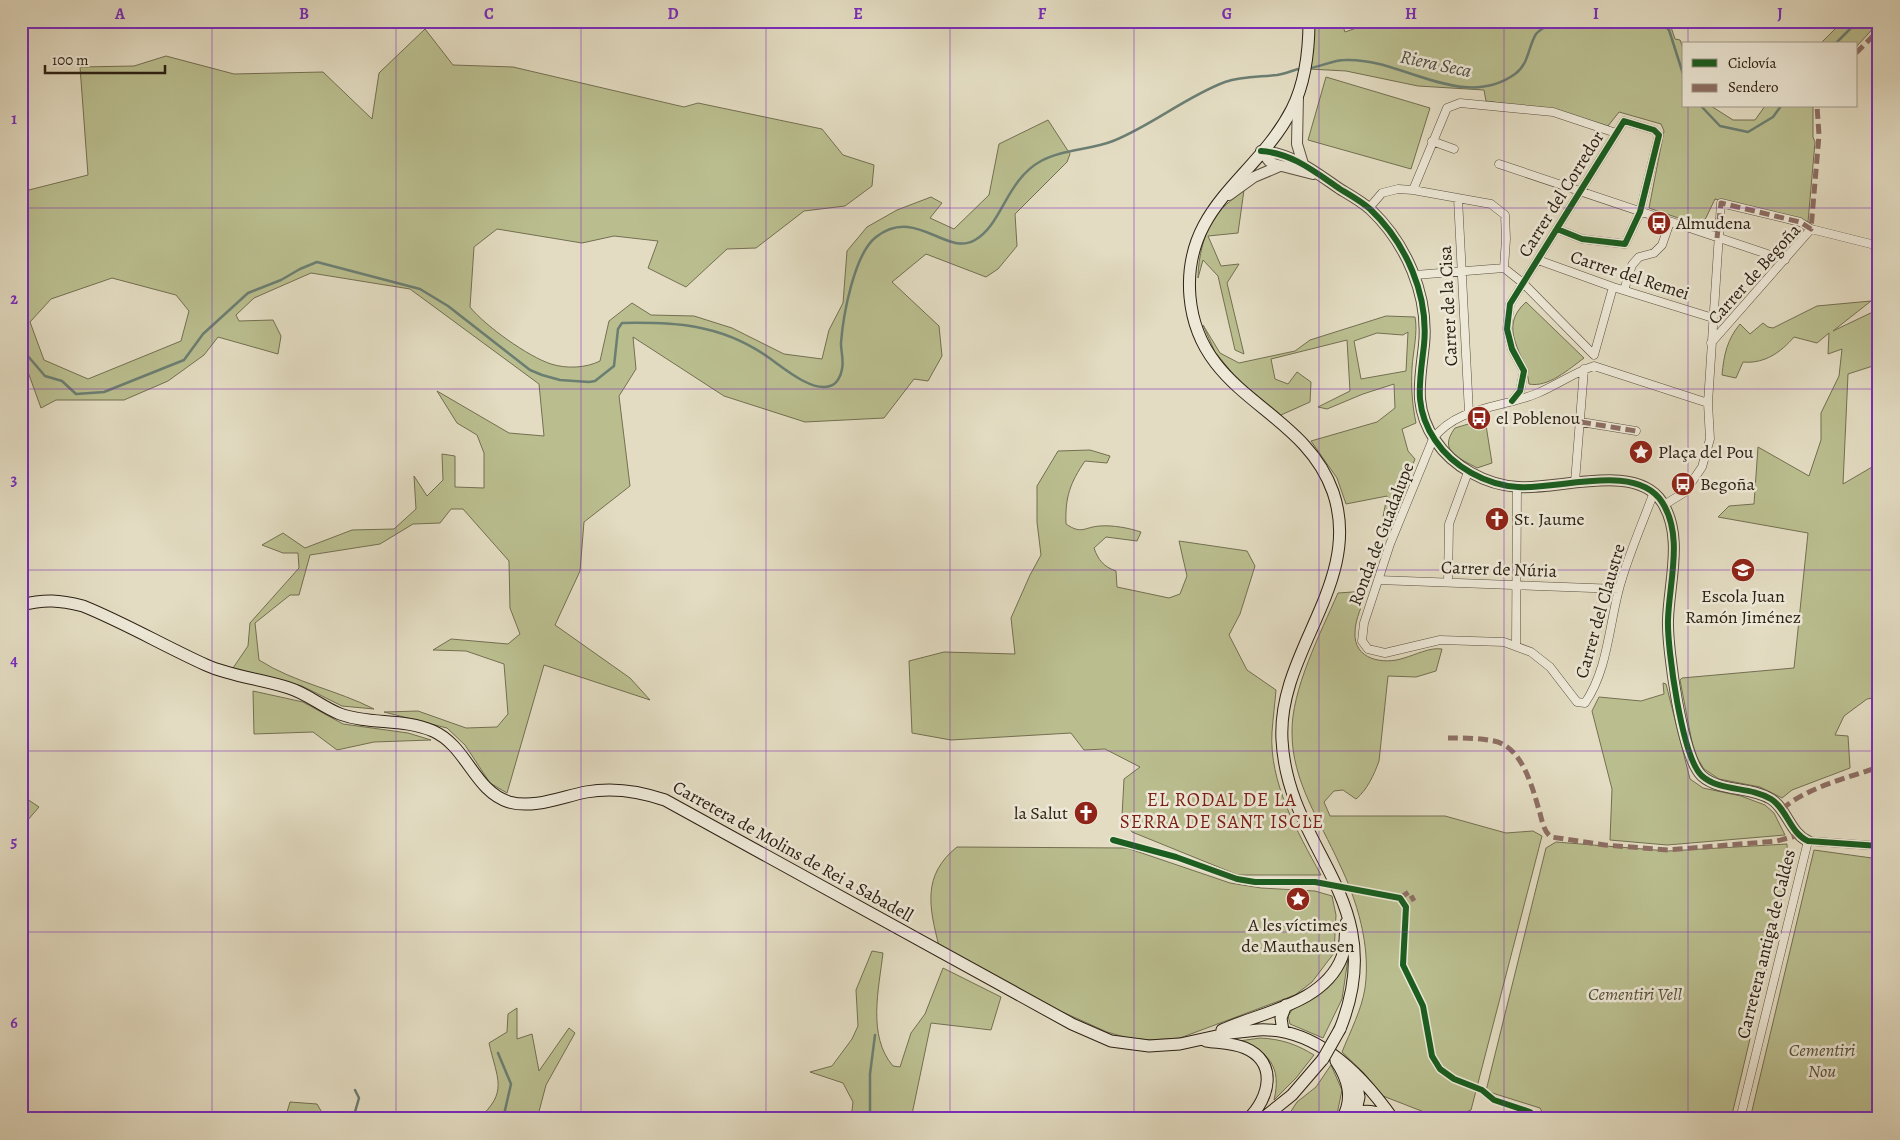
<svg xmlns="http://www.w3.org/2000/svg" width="1900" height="1140" font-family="Alegreya,serif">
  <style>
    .green { fill: #babe8f; stroke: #736f51; fill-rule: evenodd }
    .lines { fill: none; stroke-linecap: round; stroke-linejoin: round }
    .stream { stroke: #6b7e72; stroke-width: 2.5 }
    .minor-casing { stroke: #5a4f3f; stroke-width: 9 }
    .tertiary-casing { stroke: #5a4f3f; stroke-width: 12 }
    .secondary-casing { stroke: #2c2013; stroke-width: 13 }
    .minor { stroke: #ede8d7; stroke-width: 8 }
    .tertiary { stroke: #ede8d7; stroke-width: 10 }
    .secondary { stroke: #ede8d7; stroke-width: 11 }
    .secondary-bridge-casing { stroke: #2c2013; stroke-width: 13; stroke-linecap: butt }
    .secondary-bridge { stroke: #ede8d7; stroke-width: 11 }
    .quiet { stroke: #8d6e63; stroke-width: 5; stroke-dasharray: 10 5; stroke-linecap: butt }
    .cycleway-casing { stroke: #ede8d7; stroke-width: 9 }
    .cycleway { stroke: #1b5e20; stroke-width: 6 }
    .grid { fill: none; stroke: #7b2cbf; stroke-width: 1; stroke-opacity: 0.55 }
    .labels { text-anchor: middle; stroke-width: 5; stroke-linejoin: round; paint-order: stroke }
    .street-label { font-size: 18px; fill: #2c2013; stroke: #ede8d7 }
    .poi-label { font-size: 18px; fill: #2c2013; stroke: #ede8d7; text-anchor: start }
    .park-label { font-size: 18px; font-style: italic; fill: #574f38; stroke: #ede8d7 }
    .water-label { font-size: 19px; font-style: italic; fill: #4c4f43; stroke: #ede8d7 }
    .neighbourhood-label { font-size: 19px; letter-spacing: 1px; fill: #7a1f14; stroke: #ede8d7 }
    .neatline { fill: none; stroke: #7b2cbf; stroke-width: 2 }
    .grid-label { font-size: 16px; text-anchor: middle; font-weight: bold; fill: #7b2cbf }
  </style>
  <rect width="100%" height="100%" fill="#e3dcc2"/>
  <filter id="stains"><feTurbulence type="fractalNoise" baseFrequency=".004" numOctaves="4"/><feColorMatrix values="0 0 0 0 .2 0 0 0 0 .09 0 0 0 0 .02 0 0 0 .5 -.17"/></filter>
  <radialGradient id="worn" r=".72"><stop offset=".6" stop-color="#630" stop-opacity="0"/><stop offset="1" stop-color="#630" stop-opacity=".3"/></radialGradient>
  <path class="green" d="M1314 21H1341L1345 32 1376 21H1669L1675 39 1680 40 1684 51V106H1711L1733 120H1755L1765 106H1813V137L1815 142 1808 222 1715 199 1702 226 1649 208 1664 131 1661 124 1619 112 1608 126 1563 112 1486 101 1484 90 1418 86 1346 71 1309 69Z
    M1843 21H1879V22L1856 47V44H1820Z
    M425 29 453 65 513 67 684 107 698 103 822 129 843 155 874 165 872 186 845 206 804 211 756 248 727 249 686 287 648 268 658 241 614 236 582 243 497 229 474 247 470 307C485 326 529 357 551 364 567 369 586 368 600 361L609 321 632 303 651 315 694 316 732 328 784 354 822 359 829 330 843 303 847 251 867 227 897 210 931 197 942 203 930 218 954 229 989 195 999 144 1048 120 1070 154 1067 162 1015 214 1017 246 998 269 986 277 926 254 892 282 939 326 942 356 928 381 914 379 884 418 805 422 724 396 633 337 636 369 619 396 630 486 584 522 580 571 555 625 630 678 650 700 544 665 507 793 490 783 465 745 447 728 384 712 418 711 466 728 497 727 508 714 504 664 466 651 433 650 451 639 508 644 520 634 510 608 509 561 463 509H451L440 523 413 524 380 544 310 555 299 595H290L255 623 259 660C295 683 337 690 374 709L342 706 302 686 233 668 248 646 250 623 299 568 298 553H283L262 545 283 533 305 548 352 530 394 529 416 509 414 476 427 496 443 480 442 454 455 456V487L484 488V453L477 435 457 423 437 391 509 433 544 436 539 384 410 289 311 273 254 298 236 315 239 321 273 320 281 336 278 354 218 337 204 355 168 381 124 400H56L41 408 28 372 21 367V192L88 175 80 67 134 66 166 56 234 74 323 72 372 119 379 73ZM112 278 176 295 189 311 181 341 88 379 44 360 30 322 51 299Z
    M1326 77 1430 108 1411 169 1308 140Z
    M1244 190 1238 233 1208 236 1221 266 1239 264 1227 283 1244 354 1235 350 1218 276 1203 260 1198 278C1198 258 1204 231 1217 214 1224 205 1235 198 1244 190Z
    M1871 301 1833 331 1879 309V364L1848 374 1843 484 1879 463V697L1867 699 1844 716 1835 735 1848 736 1850 768 1792 790 1782 798 1760 787 1719 779 1704 769 1694 753 1680 680 1682 678 1794 668 1808 533 1718 517 1729 506 1754 504 1758 447 1809 476 1821 440V413L1839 376 1842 349 1828 354 1829 333 1817 343 1794 337C1781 352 1765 364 1743 362L1736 378 1722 375C1724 354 1727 340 1740 324L1750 334 1763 323 1768 327 1773 328 1817 306Z
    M1526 302 1584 358C1569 369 1548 388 1529 384 1526 353 1496 329 1526 302Z
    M1386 316 1415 317C1418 333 1413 351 1412 368 1411 386 1412 404 1416 423L1402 429 1408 451 1415 459 1390 522 1383 517 1387 496 1346 504 1337 478 1311 441 1377 422 1395 408 1394 384 1363 394 1327 409 1318 407 1350 391 1347 340 1271 359 1275 379 1288 384 1297 372 1311 382 1310 402 1281 415 1238 380 1215 352 1203 325 1220 353 1239 363 1295 351 1310 340ZM1408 332 1406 371 1361 379 1354 341 1377 333 1403 335Z
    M1485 419 1492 463 1477 468C1460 458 1437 452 1455 428Z
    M1090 450 1110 456 1107 463 1085 461C1070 483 1065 497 1066 524 1082 535 1084 527 1100 526 1113 525 1129 528 1141 532L1137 541 1106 537 1094 548C1098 560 1104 567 1116 571L1117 587 1169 598 1180 594 1187 576 1179 541 1247 551 1255 566 1240 614 1229 635 1247 670 1276 690C1275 703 1273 718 1272 732 1269 783 1297 831 1321 875H1238L1132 832 1122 816 1124 779 1140 767 1105 749 1084 750 1071 733 951 740 912 733 909 661 944 652 1015 654 1011 618 1030 575 1041 555 1037 522V486L1058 451Z
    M1367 591C1363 604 1355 619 1355 632 1353 660 1384 665 1404 658 1415 655 1430 647 1442 649L1436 671 1416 677 1388 676 1379 761C1374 775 1367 790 1356 799L1343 790 1334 791 1324 802 1330 816H1445L1506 833 1533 831 1542 836 1471 1110 1449 1119H1442L1383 1096 1364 1073 1342 1052C1350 1032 1362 1009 1365 988 1371 946 1357 900 1339 863 1320 821 1292 781 1292 733 1291 690 1321 632 1338 593Z
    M1663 683 1666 684 1690 779 1703 788 1741 796 1765 805 1774 813 1785 835 1667 845 1610 840 1612 789 1592 711 1599 697 1641 701 1664 694Z
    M253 691 303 702 343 724 408 733 431 740 374 742 337 750 313 732 254 734Z
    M27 799 39 807 21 828V808Z
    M1556 842 1668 851 1787 844 1788 861 1776 929 1731 1119H1546L1540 1108 1486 1091 1546 848Z
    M957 847 1127 848 1230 883 1261 888 1315 891 1332 896 1336 915 1334 953 1312 982 1295 995 1180 1038 1150 1040 1128 1038 1107 1032 1056 1009 939 946C929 907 922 875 957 847Z
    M1814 850 1879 859V1119H1750Z
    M872 951 883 953C879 988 867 1036 893 1066L900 1067 911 1033 925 1014 943 968 1001 997 991 1030 931 1023 911 1119H851L853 1102 843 1083 810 1072 832 1066 852 1039 858 1026 856 990Z
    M1348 959 1342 999 1323 1038 1290 1024 1288 1016 1292 1010 1333 982Z
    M517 1008V1039L532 1034 539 1071 569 1028 575 1033 546 1085 537 1119H478C509 1092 497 1079 489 1043L507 1032 508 1014Z
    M1260 1038C1281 1039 1296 1044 1314 1055L1296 1078 1274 1100C1282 1067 1269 1052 1239 1041Z
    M1331 1065 1342 1090 1336 1119H1286L1297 1102 1316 1087Z
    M290 1102 317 1104 324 1116 322 1119H285Z"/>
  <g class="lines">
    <path class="stream" d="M1660 21 1669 30 1684 77
      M1835 44 1858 21
      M1311 68C1322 66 1334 60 1345 60 1400 57 1462 112 1515 74 1529 64 1528 47 1536 34 1540 29 1549 25 1555 21
      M1701 106 1720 126 1748 132 1773 117 1781 106
      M21 348 45 376 62 381 76 394 104 392 184 360 203 334 248 293 281 280 300 269 317 262 420 289 448 306 530 370 542 375 560 380 589 382 595 381 614 366 618 329 622 323C675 322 719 324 765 355 779 364 811 393 830 386 837 384 841 376 842 369 844 361 841 352 841 343 843 316 854 254 876 237 916 206 946 257 975 240 1002 225 1006 180 1041 161 1063 149 1090 150 1113 141 1151 126 1187 96 1225 82 1242 76 1260 77 1277 75 1284 74 1291 71 1298 69
      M498 1053 511 1084 503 1119
      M353 1119 359 1098 355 1090
      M870 1119V1074L875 1035"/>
    <g class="minor-casing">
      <path id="minor" d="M1432 141 1454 149
        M1499 164 1785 260
        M1413 190 1447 108 1460 103 1553 112 1616 133
        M1458 198 1469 413
        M1369 208 1382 193 1398 189 1413 190 1491 204 1505 215 1506 239 1504 268
        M1538 260 1613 287 1713 318
        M1504 268 1524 284 1594 355 1613 287
        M1415 275 1504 268
        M1624 290 1632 265 1639 257 1654 253 1662 245 1670 222
        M1711 343 1811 229 1879 246
        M1512 401 1520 391 1524 371 1512 349 1507 329 1510 304 1624 121 1654 130 1659 135 1640 212 1625 244 1582 239 1557 229
        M1581 422 1636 431
        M1575 482 1584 369
        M1654 492C1643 522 1630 551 1621 582 1609 621 1609 668 1585 703L1577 702 1550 667 1531 652 1504 642 1440 640 1385 653 1368 649 1362 641 1364 623 1390 544 1433 439C1457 406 1504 408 1538 393 1557 385 1575 372 1594 366L1708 403
        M1664 505 1685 492 1702 467 1710 439 1708 403 1721 203 1800 222 1811 229
        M1378 580 1619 589
        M1448 582 1449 524 1468 472
        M1516 646 1517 487
        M1740 1119 1808 841 1879 846"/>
    </g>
    <g class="tertiary-casing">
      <path id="tertiary" d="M1298 95 1297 144 1303 164
        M1261 151C1292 153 1315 172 1340 189 1350 195 1361 201 1370 209 1406 243 1429 295 1424 345 1420 381 1413 408 1435 440 1453 467 1486 485 1518 487 1559 490 1636 462 1662 502 1684 536 1669 582 1668 620 1667 648 1682 758 1702 776 1720 792 1750 786 1771 799 1787 809 1790 833 1808 841
        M1261 151 1269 161 1274 164 1313 174
        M1229 195 1254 177 1280 166"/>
    </g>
    <g class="secondary-casing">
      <path id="secondary" d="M1309 21C1309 50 1305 83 1292 109 1257 178 1182 206 1190 297 1199 398 1303 407 1333 492 1364 582 1277 651 1282 740 1288 853 1392 900 1340 1029
        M21 605C45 599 59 600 83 606 125 623 164 646 206 665 233 677 262 679 289 688 308 694 322 707 340 714 370 725 403 718 433 731 467 746 474 791 509 802 534 809 561 797 586 792 613 787 639 791 665 800L1072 1024 1111 1041 1149 1046 1180 1044 1230 1033 1258 1030C1316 1027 1362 1075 1393 1119
        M1222 1030C1261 1012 1324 1004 1342 957 1346 946 1345 934 1346 923
        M1283 1031 1281 1018 1286 1005
        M1206 1041C1219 1043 1233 1043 1245 1048 1278 1062 1270 1098 1248 1119
        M1336 1061C1348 1079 1354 1098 1342 1119
        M1350 1116C1363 1108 1378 1111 1391 1119
        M1262 1119 1292 1095 1323 1059
        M1354 1119 1359 1097 1355 1077"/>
    </g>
    <use href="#minor" class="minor"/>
    <use href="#tertiary" class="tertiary"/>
    <use href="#secondary" class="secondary"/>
    <g class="secondary-bridge-casing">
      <path id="secondary-bridge" d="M1323 1059 1340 1029"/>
    </g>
    <use href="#secondary-bridge" class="secondary-bridge"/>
    <path class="quiet" d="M1856 53 1879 30
      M1717 238 1721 203 1800 222 1811 229 1819 135 1817 106
      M1581 422 1636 431
      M1448 738C1463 738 1480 738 1494 741 1522 747 1532 786 1539 810 1542 819 1543 831 1551 837L1605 845 1668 850 1777 841 1799 835
      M1782 809C1808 787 1847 778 1879 767
      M1400 898 1409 892 1414 901"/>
    <g class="cycleway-casing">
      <path id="cycleway" d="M1261 151C1292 153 1315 172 1340 189 1350 195 1361 201 1370 209 1406 243 1429 295 1424 345 1420 381 1413 408 1435 440 1453 467 1486 485 1518 487 1559 490 1636 462 1662 502 1684 536 1669 582 1668 620 1667 648 1682 758 1702 776 1720 792 1750 786 1771 799 1787 809 1790 833 1808 841L1879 846
        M1512 401 1520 391 1524 371 1512 349 1507 329 1510 304 1624 121 1654 130 1659 135 1640 212 1625 244 1582 239 1557 229
        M1113 840 1176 857 1237 879 1255 882H1315L1400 898 1406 907 1403 965 1423 1006 1432 1056 1440 1069 1454 1079 1482 1090 1494 1100 1530 1112 1538 1119"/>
    </g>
    <use href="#cycleway" class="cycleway"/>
  </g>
  <path class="grid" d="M212 21V1119M396 21V1119M581 21V1119M766 21V1119M950 21V1119M1134 21V1119M1319 21V1119M1504 21V1119M1688 21V44M1688 106V1119M21 208H1879M21 389H1879M21 570H1879M21 751H1879M21 932H1879"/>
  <defs>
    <g id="bus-disc" transform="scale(1.25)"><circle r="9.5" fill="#8f2418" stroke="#ede8d7"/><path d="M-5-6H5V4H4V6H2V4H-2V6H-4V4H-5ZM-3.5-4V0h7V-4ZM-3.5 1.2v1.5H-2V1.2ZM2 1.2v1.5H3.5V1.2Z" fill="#fff"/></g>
    <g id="sight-disc" transform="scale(1.25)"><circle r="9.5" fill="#8f2418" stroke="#ede8d7"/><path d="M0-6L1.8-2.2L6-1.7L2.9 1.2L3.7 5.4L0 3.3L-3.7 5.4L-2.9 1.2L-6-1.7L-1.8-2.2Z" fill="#fff"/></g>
    <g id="church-disc" transform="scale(1.25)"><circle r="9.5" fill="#8f2418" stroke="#ede8d7"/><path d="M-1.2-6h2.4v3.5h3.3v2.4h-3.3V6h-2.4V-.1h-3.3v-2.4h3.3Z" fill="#fff"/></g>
    <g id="school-disc" transform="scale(1.25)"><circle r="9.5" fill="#8f2418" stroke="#ede8d7"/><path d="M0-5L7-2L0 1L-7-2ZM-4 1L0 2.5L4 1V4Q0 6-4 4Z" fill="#fff"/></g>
  </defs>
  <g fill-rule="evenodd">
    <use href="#bus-disc" x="1659" y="223"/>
    <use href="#bus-disc" x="1479" y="418"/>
    <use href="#sight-disc" x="1641" y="452"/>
    <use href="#bus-disc" x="1683" y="484"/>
    <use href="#church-disc" x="1497" y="519"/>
    <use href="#school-disc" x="1743" y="570"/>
    <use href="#church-disc" x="1086" y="813"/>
    <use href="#sight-disc" x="1298" y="899"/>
  </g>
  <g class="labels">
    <g class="street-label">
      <text transform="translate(1561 194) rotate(-58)" y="6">Carrer del Corredor</text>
      <text transform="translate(1754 274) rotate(-48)" y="6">Carrer de Begoña</text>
      <text transform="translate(1630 275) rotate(18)" y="6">Carrer del Remei</text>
      <text transform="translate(1448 306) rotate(-93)" y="6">Carrer de la Cisa</text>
      <text transform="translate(1381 534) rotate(-69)" y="6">Ronda de Guadalupe</text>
      <text transform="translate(1499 569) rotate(2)" y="6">Carrer de Núria</text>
      <text transform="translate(1600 611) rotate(-74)" y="6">Carrer del Claustre</text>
      <text transform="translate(793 851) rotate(29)" y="6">Carretera de Molins de Rei a Sabadell</text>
      <text transform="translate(1766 944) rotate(-76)" y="6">Carretera antiga de Caldes</text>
    </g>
    <g class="poi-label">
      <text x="1676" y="229">Almudena</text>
      <text x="1496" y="424">el Poblenou</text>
      <text x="1658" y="458">Plaça del Pou</text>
      <text x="1700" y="490">Begoña</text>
      <text x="1514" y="525">St. Jaume</text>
      <text x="1743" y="602" text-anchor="middle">Escola Juan<tspan x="1743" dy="21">Ramón Jiménez</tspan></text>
      <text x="1068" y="819" text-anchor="end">la Salut</text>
      <text x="1298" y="931" text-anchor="middle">A les víctimes<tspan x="1298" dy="21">de Mauthausen</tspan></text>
    </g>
    <g class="park-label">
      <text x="1635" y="1000">Cementiri Vell</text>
      <text x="1822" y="1056">Cementiri<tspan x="1822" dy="21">Nou</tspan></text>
    </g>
    <g class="water-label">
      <text transform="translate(1436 63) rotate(12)" y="7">Riera Seca</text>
    </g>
    <g class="neighbourhood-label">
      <text x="1222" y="806">EL RODAL DE LA<tspan x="1222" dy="22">SERRA DE SANT ISCLE</tspan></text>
    </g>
  </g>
  <rect width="1900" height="1140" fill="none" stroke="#e3dcc2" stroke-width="55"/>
  <rect x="1682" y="42" width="175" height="65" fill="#ede8d7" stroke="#a09889"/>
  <rect x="1692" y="59" width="25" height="8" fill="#1b5e20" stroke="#a09889"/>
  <text x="1728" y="68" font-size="15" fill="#2c2013">Ciclovía</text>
  <rect x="1692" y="84" width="25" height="8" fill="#8d6e63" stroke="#a09889"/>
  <text x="1728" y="92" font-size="15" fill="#2c2013">Sendero</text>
  <path d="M45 65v8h120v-8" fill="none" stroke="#2c2013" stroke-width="2.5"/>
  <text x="52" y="65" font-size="15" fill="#2c2013" stroke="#ede8d7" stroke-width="4" paint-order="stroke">100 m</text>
  <rect x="28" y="28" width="1844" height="1084" class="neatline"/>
  <g class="grid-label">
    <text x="120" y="19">A</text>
    <text x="304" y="19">B</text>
    <text x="489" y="19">C</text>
    <text x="673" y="19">D</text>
    <text x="858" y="19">E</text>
    <text x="1042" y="19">F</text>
    <text x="1227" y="19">G</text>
    <text x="1411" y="19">H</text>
    <text x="1596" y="19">I</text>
    <text x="1780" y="19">J</text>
    <text x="14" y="124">1</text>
    <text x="14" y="304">2</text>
    <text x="14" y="485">3</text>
    <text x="14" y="666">4</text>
    <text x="14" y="847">5</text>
    <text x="14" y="1028">6</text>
  </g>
  <rect width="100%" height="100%" filter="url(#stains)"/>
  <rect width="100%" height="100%" fill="url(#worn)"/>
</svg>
